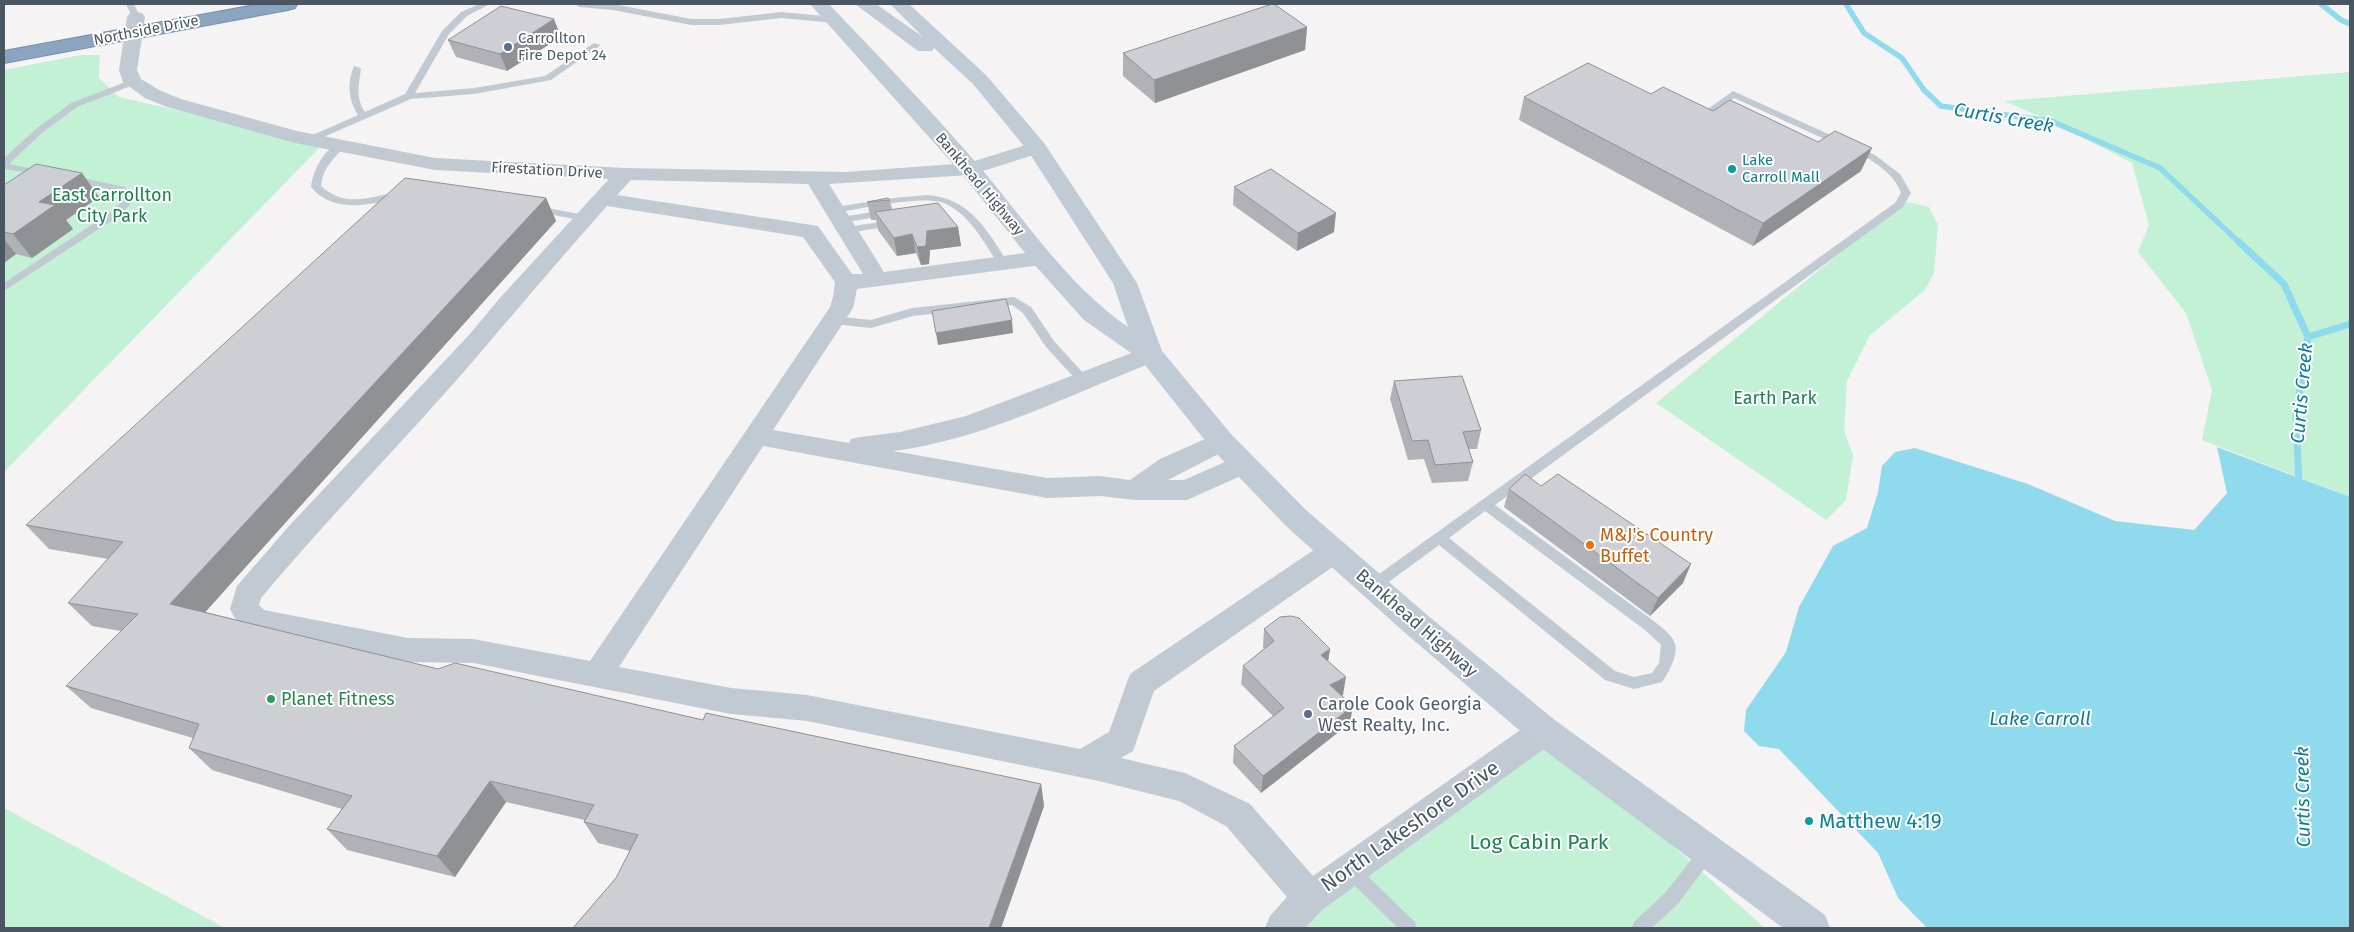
<svg xmlns="http://www.w3.org/2000/svg" width="2354" height="932" font-family="'Fira Sans',sans-serif">
  <style>
    .green { fill: #c3f1d5 }
    .water { fill: #90daee }
    .lines { fill: none; stroke-linecap: round; stroke-linejoin: round }
    .stream-far1 { stroke: #90daee; stroke-width: 5.5 }
    .stream { stroke: #90daee; stroke-width: 7 }
    .highway-casing { stroke: #7690ad; stroke-width: 2 }
    .lane { fill: #c1cad2; fill-rule: evenodd }
    .street { fill: #c1cad2; fill-rule: evenodd }
    .secondary { fill: #c1cbd6; fill-rule: evenodd }
    .highway { fill: #8ba5c1; fill-rule: evenodd }
    .wall { fill: #b0b2b7 }
    .shaded-wall { fill: #909195 }
    .building { fill: #cdcfd5; stroke: #909195 }
    .service-dot { fill: #5c6f8a; stroke: #fff; stroke-width: 2 }
    .culture-dot { fill: #0f9aa8; stroke: #fff; stroke-width: 2 }
    .food-dot { fill: #e8710a; stroke: #fff; stroke-width: 2 }
    .leisure-dot { fill: #2e9e5b; stroke: #fff; stroke-width: 2 }
    .labels { text-anchor: middle; stroke-width: 4; stroke-linejoin: round; paint-order: stroke }
    .far-street-label { font-size: 15px; fill: #4a5661; stroke: #fff }
    .far-service-label { font-size: 15px; fill: #4e5e75; stroke: #fff; text-anchor: start }
    .far-culture-label { font-size: 15px; fill: #0d838f; stroke: #fff; text-anchor: start }
    .park-label { font-size: 18px; fill: #17864f; stroke: #fff }
    .food-label { font-size: 18px; fill: #c56008; stroke: #fff; text-anchor: start }
    .street-label { font-size: 18px; fill: #4a5661; stroke: #fff }
    .leisure-label { font-size: 18px; fill: #27864d; stroke: #fff; text-anchor: start }
    .service-label { font-size: 18px; fill: #4e5e75; stroke: #fff; text-anchor: start }
    .water-label { font-size: 19px; font-style: italic; fill: #0c7c9b; stroke: #fff }
    .near-culture-label { font-size: 21px; fill: #0d838f; stroke: #fff; text-anchor: start }
    .near-street-label { font-size: 21px; fill: #4a5661; stroke: #fff }
    .near-park-label { font-size: 21px; fill: #17864f; stroke: #fff }
  </style>
  <rect width="100%" height="100%" fill="#f5f3f3"/>
  <path class="green" d="M81 55H100L99 78 119 97 323 144 4 472V70Z
    M2350 72V497L2202 440 2212 390 2186 313 2138 252 2149 225 2132 163 2051 121 2004 101Z
    M1908 202 1929 207 1938 225 1934 273 1925 290 1870 335 1847 381 1844 431 1853 455 1846 500 1826 520 1656 403 1899 205Z
    M1544 731 1765 928H1281Z
    M4 808 225 928H4Z"/>
  <path class="water" d="M2217 447 2350 497V928H1927L1898 898 1878 853 1779 749 1759 746 1744 731 1746 710 1786 652 1799 607 1833 546 1867 528 1878 492 1882 466 1895 452 1915 448 2028 484 2115 521 2194 530 2227 493Z"/>
  <g class="lines">
    <path class="stream-far1" d="M1846 4 1864 33 1902 58 1924 90 1941 106 2051 121 2160 168 2240 243
      M2321 4 2341 20 2350 24"/>
    <path class="stream" d="M2239 242 2284 284 2308 337 2296 416 2299 486
      M2308 337 2350 324"/>
    <g class="highway-casing">
      <path id="highway" d="M260 4H297L295 8 288 10 4 63V51Z"/>
    </g>
    <path class="lane" d="M126 4H134L140 17 139 19H133Z
      M480 4H490L467 16 449 34 415 93 474 88 545 76 594 43 601 45 551 80 474 94 411 99 312 142H306V138L358 115C348 100 347 83 354 66L361 68C359 84 355 98 365 112L405 94 442 31 461 12Z
      M575 4H613L691 19H719L781 12 835 17 839 20 835 23 781 18 719 25H691L613 10 579 7Z
      M133 79 138 82 136 84 77 107 42 133 9 164 44 171V175L4 169V158L36 129 71 103Z
      M1733 91 1875 155 1900 174 1911 193 1903 207 1495 505 1655 622C1661 627 1668 632 1672 638 1682 650 1669 672 1662 682L1634 689 1605 680 1439 545 1378 590 1373 591 1368 590 1366 586 1368 582 1895 203 1901 193C1895 177 1883 168 1869 159L1734 98 1701 122H1695V118ZM1485 511 1645 630 1661 645 1659 663 1652 673 1634 677 1615 671 1449 538Z
      M340 143 345 146C333 160 323 167 321 186 346 209 371 196 400 192L405 195 404 197C373 204 334 215 311 187 313 171 323 149 340 143Z
      M73 176 125 187 132 195 131 203 122 214 4 291V283L114 210 121 202 122 196 118 191 69 181 68 179Z
      M927 195C970 198 987 230 1008 263L1007 265H999C985 244 970 215 946 204 925 194 860 209 835 213L830 210 835 207 894 198Z
      M536 206 585 215 590 218 585 221 532 211 531 209Z
      M885 210 889 211V215L841 223 836 220 841 217Z
      M894 220 898 221V225L847 233 842 230 847 227Z
      M1014 297 1031 307 1054 341 1086 376 1088 379 1086 382H1078L1046 347 1023 313 1012 305 913 316 871 328 833 324 827 320 833 316 871 320 912 308Z
      M1708 844 1714 846 1716 851 1714 856 1677 905 1652 928H1632L1634 922 1665 893 1702 846Z
      M1349 861 1355 864 1415 922 1417 928H1398L1343 874 1341 869 1343 864Z"/>
    <path class="street" d="M136 12 142 13 145 17 137 70 141 79 159 90 181 99 297 131 435 158 625 168 846 172 968 163 1029 144 1036 142 1043 144 1046 148 1043 152 970 175 829 184 884 272 1041 251 1049 253 1052 258 1049 263 1041 265 857 289 853 308 773 430 849 443 851 439 860 437 900 432 966 416 1150 346 1159 348 1162 354 1159 360C1073 393 986 439 893 451L1047 478 1100 476 1130 480 1160 459 1221 432 1230 434 1234 441 1230 448 1168 480H1184L1243 454 1252 457 1256 464 1252 471 1187 500H1135L1100 496 1047 498 763 446 619 667 731 688 807 695 1080 749 1109 732 1130 674 1324 543 1334 540 1344 543 1348 551 1344 559 1154 691 1133 751 1121 758 1185 773 1250 804 1313 876 1533 721 1544 717 1555 721 1560 731 1555 741 1322 910 1305 928H1265L1270 916 1287 897 1226 826 1179 801 1099 781 807 721 731 714 473 663 408 662 246 628 234 617 230 609 237 586 289 526 469 335 499 299 609 179 435 170 295 143 167 107 145 98 123 82 119 70 127 17 130 13ZM631 180 808 184 863 274H852L818 226 617 195ZM607 206 803 237 835 282 833 297 830 307 590 661 473 639 408 638 264 610 259 605 261 598C333 512 413 432 486 346 526 299 566 252 607 206Z"/>
    <path class="secondary" d="M810 4H829C879 57 931 110 979 166 1026 221 1067 285 1128 327L1113 283 1028 151 973 84 934 48 932 51H918L855 4H876L923 37 890 4H909L987 76 1044 143 1137 283 1162 351 1231 434 1306 510 1426 614 1556 721 1825 915 1830 928H1783L1532 741 1404 632 1286 526 1211 448 1141 360 1084 320 1033 263 962 174Z"/>
    <use href="#highway" class="highway"/>
  </g>
  <path class="wall" d="M1307 27 1305 50 1155 103 1123 76V53Z
    M561 37 507 71 456 57 448 40Z
    M1524 97 1713 111 1861 171 1753 246 1519 120Z
    M4 185 99 197 66 220 73 229 32 258 16 254 4 263Z
    M1234 187 1334 232 1297 251 1233 205Z
    M546 198 556 221 205 612 438 669 1041 784 1044 806 1001 928H573L616 878 630 851 598 843 584 822 585 820 506 802 455 877 347 850 327 829 342 809 212 770 189 748 193 738 91 708 66 686 121 631 92 626 68 603 108 559 49 549 26 525Z
    M890 200 892 209 958 227 961 246 930 250 929 264 921 265 916 253 897 256 878 230 876 220H871L867 202Z
    M1394 381 1481 430 1477 449H1469L1473 462 1468 481 1432 483 1424 459 1408 460 1390 399Z
    M1541 486 1683 583 1650 616 1504 507 1509 489Z
    M1264 629 1330 649 1328 661 1343 695H1342L1350 723 1261 793 1233 763 1234 746 1273 716 1241 684 1243 666 1264 649 1263 647Z"/>
  <path class="shaded-wall" d="M554 19 561 37 507 71 500 54Z
    M1307 27 1305 50 1155 103 1154 80Z
    M1872 148 1861 171 1753 246 1763 223Z
    M82 173 99 197 66 220 73 229 32 258 13 234 39 202Z
    M546 198 556 221 192 627 170 604Z
    M1336 213 1334 232 1297 251 1298 233Z
    M958 227 961 246 930 250 929 264 921 265 917 247 927 231Z
    M912 234 916 253 897 256 894 238Z
    M4 239 16 254 4 263Z
    M1012 320 1013 333 938 345 936 333Z
    M1691 564 1683 583 1650 616 1658 598Z
    M1330 649 1327 667 1321 655Z
    M1346 677 1343 695 1327 703 1330 685Z
    M1353 706 1350 723 1261 793 1263 776Z
    M490 781 506 802 455 877 437 856Z
    M1041 784 1044 806 1001 928H989Z"/>
  <path class="building" d="M1272 4H1274L1307 27 1154 80 1123 53Z
    M501 6 554 19 500 54 448 40Z
    M1588 63 1651 94 1663 87 1713 111 1730 100 1818 142 1835 131 1872 148 1763 223 1524 97Z
    M36 164 82 173 39 202 55 205 13 234 4 232V185Z
    M1271 169 1336 213 1298 233 1234 187Z
    M405 178 546 198 170 604 438 669 455 663 703 720 706 713 1041 784 989 928H573L616 878 638 835 584 822 594 805 490 781 437 856 327 829 352 796 189 748 199 724 66 686 138 614 68 603 123 542 26 525Z
    M888 198 890 200 867 202Z
    M938 203 958 227 927 231 926 246 917 247 912 234 894 238 875 212Z
    M1006 299 1012 320 936 333 932 311Z
    M1462 376 1481 430 1463 432 1473 462 1435 465 1428 440 1412 441 1394 381Z
    M1525 474 1541 486 1558 474 1691 564 1658 598 1509 489Z
    M1291 616 1299 618 1330 649 1321 655 1346 677 1330 685 1353 706 1263 776 1234 746 1284 708 1243 666 1274 641 1264 629 1280 617Z"/>
  <g class="service-dot">
    <circle cx="508" cy="47" r="5"/>
    <circle cx="1308" cy="714" r="5"/>
  </g>
  <g class="culture-dot">
    <circle cx="1732" cy="169" r="5"/>
    <circle cx="1809" cy="821" r="5"/>
  </g>
  <circle class="food-dot" cx="1590" cy="545" r="5"/>
  <circle class="leisure-dot" cx="271" cy="699" r="5"/>
  <g class="labels">
    <g class="far-street-label">
      <text transform="translate(146 30) rotate(-11)" y="5">Northside Drive</text>
      <text transform="translate(547 170) rotate(3)" y="5">Firestation Drive</text>
      <text transform="translate(980 184) rotate(50)" y="5">Bankhead Highway</text>
    </g>
    <g class="far-service-label">
      <text x="518" y="43">Carrollton<tspan x="518" dy="17">Fire Depot 24</tspan></text>
    </g>
    <g class="far-culture-label">
      <text x="1742" y="165">Lake<tspan x="1742" dy="17">Carroll Mall</tspan></text>
    </g>
    <g class="park-label">
      <text x="112" y="201">East Carrollton<tspan x="112" dy="21">City Park</tspan></text>
      <text x="1775" y="404">Earth Park</text>
    </g>
    <g class="food-label">
      <text x="1600" y="541">M&amp;J's Country<tspan x="1600" dy="21">Buffet</tspan></text>
    </g>
    <g class="street-label">
      <text transform="translate(1417 623) rotate(41)" y="6">Bankhead Highway</text>
    </g>
    <g class="leisure-label">
      <text x="281" y="705">Planet Fitness</text>
    </g>
    <g class="service-label">
      <text x="1318" y="710">Carole Cook Georgia<tspan x="1318" dy="21">West Realty, Inc.</tspan></text>
    </g>
    <g class="water-label">
      <text transform="translate(2004 117) rotate(10)" y="7">Curtis Creek</text>
      <text transform="translate(2301 393) rotate(-85)" y="7">Curtis Creek</text>
      <text x="2040" y="725">Lake Carroll</text>
      <text transform="translate(2302 797) rotate(-91)" y="7">Curtis Creek</text>
    </g>
    <g class="near-culture-label">
      <text x="1819" y="828">Matthew 4:19</text>
    </g>
    <g class="near-street-label">
      <text transform="translate(1410 826) rotate(-35)" y="7">North Lakeshore Drive</text>
    </g>
    <g class="near-park-label">
      <text x="1539" y="849">Log Cabin Park</text>
    </g>
  </g>
  <rect width="2354" height="932" fill="none" stroke="#4a5661" stroke-width="10"/>
</svg>
